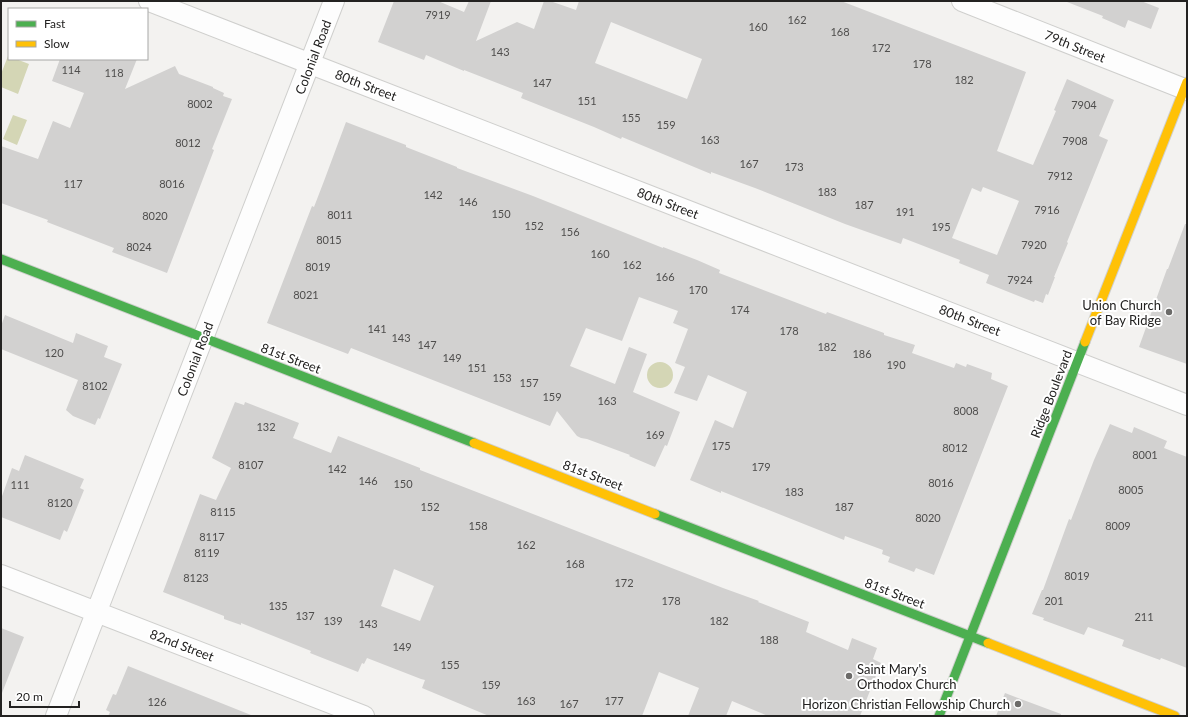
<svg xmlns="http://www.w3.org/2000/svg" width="1188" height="717" font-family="Lato,sans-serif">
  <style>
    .water { fill: #d4d6b5 }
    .building { fill: #d2d1d0; fill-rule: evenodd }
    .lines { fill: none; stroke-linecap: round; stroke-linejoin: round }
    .street-casing { stroke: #cfcfcd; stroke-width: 22 }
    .fast-casing { stroke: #cfcfcd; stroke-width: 11 }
    .slow-casing { stroke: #cfcfcd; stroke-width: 11 }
    .street { stroke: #fdfdfd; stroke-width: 20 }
    .fast { stroke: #4caf50; stroke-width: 9 }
    .slow { stroke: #ffc107; stroke-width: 9 }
    .poi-dot { fill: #6c6b69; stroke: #fff; stroke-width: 1.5 }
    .labels { text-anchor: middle; stroke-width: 4; stroke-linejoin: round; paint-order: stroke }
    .number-label { font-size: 11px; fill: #4f4e4d }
    .street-label { font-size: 13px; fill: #232221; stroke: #fff }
    .poi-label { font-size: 13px; fill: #232221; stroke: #fff; text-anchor: end }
  </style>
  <rect width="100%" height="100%" fill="#f3f2f0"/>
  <path class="water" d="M8 56 9 59H16L29 64 18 94 1 87V74Z
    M13 115 27 120 17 145 3 139Z
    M647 375a13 13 0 1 1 26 0a13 13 0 1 1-26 0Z"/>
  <path class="building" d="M394 1H438L464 12 469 1H491L476 41 517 22 534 29 544 1H550L576 10 579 1H841L1026 72 997 151 1033 165 1056 111 1054 110 1067 79 1114 100 1099 136 1108 140 1067 242 1068 243 1054 277H1055L1048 295 1046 294 1043 303 1035 300 1034 302 986 283 989 275 959 263 960 260 903 238 901 244 845 224 755 188 711 172V174L622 137 621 139 594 127 521 98 523 93 464 70V71L426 55 424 60 378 42ZM611 22 702 59 687 99 595 63ZM983 187 1019 201 997 255 952 238 972 188 981 192Z
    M1067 1H1141L1159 8 1151 29 1128 20 1125 28 1102 18 1103 16 1067 2Z
    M60 59H137L125 89 175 66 179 74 213 87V88L224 93 223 96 232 99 212 149 214 150 167 273 112 252 114 248 47 222 48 220 1 203V146L38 159 53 121 70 128 84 93 52 81Z
    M346 122 406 145V147L457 167V168L533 196 663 248V247L697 260 720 270 719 273 826 314 827 312 884 333V335L915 345 912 353 954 368 956 363 966 367 967 364 992 373 991 379 1008 386 934 575 916 568 914 572 888 562 890 557 882 554 883 550 845 536 844 540 721 491V493L690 480 715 420 733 428 747 392 708 375 697 401 674 393 685 367 675 363 688 329 673 323 678 311 639 297 622 341 586 328 570 366 615 384 629 347 647 354 633 392 680 412 667 446 665 445 655 467 629 456 630 455 587 439 581 438 577 436 557 411 550 426 351 348 348 354 267 323 312 206 314 207 324 181Z
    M1185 224H1187V364L1139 347 1167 269H1168Z
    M5 315 73 343 76 333 108 346 104 357 122 364 100 419 98 418 95 425 73 416 66 410 78 380 1 349V326Z
    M235 402 244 405 245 402 299 423 293 438 331 453 338 436 420 468V470L723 588 759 601 758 602 809 622 806 632 848 650 852 638 877 648 873 659 881 663 860 716H768L732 701 726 716H688L699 688 659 672 642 716H489L422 688 425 680 421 679 367 658 364 664 362 663 358 672 310 653 311 651 241 623V625L224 619V616L163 592 200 494 216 500 231 468 212 458ZM394 569 434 586 420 621 381 606Z
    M1110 424 1132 433 1134 427 1167 441 1164 448 1187 457V668L1161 658 1160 660 1122 646 1124 640 1088 627 1084 635 1043 620 1044 618 1032 614 1042 590H1043L1069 519 1071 520 1094 460Z
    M25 455 84 479 80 488 84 490 67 532 64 530 60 540 1 517V499L12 468 19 471Z
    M1 628 24 637 2 693 1 692Z
    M128 666 251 715V716H108L110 712 106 710 113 694 116 695Z
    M1005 693 1061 714V716H996Z"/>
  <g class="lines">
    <g class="street-casing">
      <path id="street" d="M149 1 1187 405
        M962 1 1187 90
        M1 575 364 716
        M56 716 334 1"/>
    </g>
    <g class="fast-casing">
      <path id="fast" d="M1 259 474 443
        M655 514 988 643
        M939 716 1085 342"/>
    </g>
    <g class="slow-casing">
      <path id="slow" d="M1085 342 1187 82
        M474 443 655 514
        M988 643 1175 716"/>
    </g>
    <use href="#street" class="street"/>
    <use href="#fast" class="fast"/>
    <use href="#slow" class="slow"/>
  </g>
  <g class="poi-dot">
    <circle cx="1169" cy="312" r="4"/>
    <circle cx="849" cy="676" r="4"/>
    <circle cx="1018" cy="704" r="4"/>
  </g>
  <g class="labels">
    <g class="number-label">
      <text x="438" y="19">7919</text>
      <text x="797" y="24">162</text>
      <text x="758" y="31">160</text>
      <text x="840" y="36">168</text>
      <text x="881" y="52">172</text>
      <text x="500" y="56">143</text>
      <text x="922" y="68">178</text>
      <text x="71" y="74">114</text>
      <text x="114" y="77">118</text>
      <text x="964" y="84">182</text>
      <text x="542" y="87">147</text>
      <text x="587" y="105">151</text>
      <text x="200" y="108">8002</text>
      <text x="1084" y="109">7904</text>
      <text x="631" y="122">155</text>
      <text x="666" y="129">159</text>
      <text x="710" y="144">163</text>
      <text x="1075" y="145">7908</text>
      <text x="188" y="147">8012</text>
      <text x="749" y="168">167</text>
      <text x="794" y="171">173</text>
      <text x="1060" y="180">7912</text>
      <text x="73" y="188">117</text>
      <text x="172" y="188">8016</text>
      <text x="827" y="196">183</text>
      <text x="433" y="199">142</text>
      <text x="468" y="206">146</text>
      <text x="864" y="209">187</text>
      <text x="1047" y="214">7916</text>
      <text x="905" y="216">191</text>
      <text x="501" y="218">150</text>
      <text x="340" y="219">8011</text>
      <text x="155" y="220">8020</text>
      <text x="534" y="230">152</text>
      <text x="941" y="231">195</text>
      <text x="570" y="236">156</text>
      <text x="329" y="244">8015</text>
      <text x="1034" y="249">7920</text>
      <text x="139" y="251">8024</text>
      <text x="600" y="258">160</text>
      <text x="632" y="269">162</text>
      <text x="318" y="271">8019</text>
      <text x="665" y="281">166</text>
      <text x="1020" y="284">7924</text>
      <text x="698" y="294">170</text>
      <text x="306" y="299">8021</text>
      <text x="740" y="314">174</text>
      <text x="377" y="333">141</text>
      <text x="789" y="335">178</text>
      <text x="401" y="342">143</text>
      <text x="427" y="349">147</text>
      <text x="827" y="351">182</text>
      <text x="54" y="357">120</text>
      <text x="862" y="358">186</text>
      <text x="452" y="362">149</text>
      <text x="896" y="369">190</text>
      <text x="477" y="372">151</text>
      <text x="502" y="382">153</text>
      <text x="529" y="387">157</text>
      <text x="95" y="390">8102</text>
      <text x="552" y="401">159</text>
      <text x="607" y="405">163</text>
      <text x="966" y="415">8008</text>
      <text x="266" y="431">132</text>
      <text x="655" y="439">169</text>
      <text x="721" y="450">175</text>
      <text x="955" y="452">8012</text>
      <text x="1145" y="459">8001</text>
      <text x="251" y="469">8107</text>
      <text x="761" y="471">179</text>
      <text x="337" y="473">142</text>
      <text x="368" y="485">146</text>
      <text x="941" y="487">8016</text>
      <text x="403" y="488">150</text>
      <text x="20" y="489">111</text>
      <text x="1131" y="494">8005</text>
      <text x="794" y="496">183</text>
      <text x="60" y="507">8120</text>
      <text x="430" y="511">152</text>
      <text x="844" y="511">187</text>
      <text x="223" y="516">8115</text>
      <text x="928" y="522">8020</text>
      <text x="478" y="530">158</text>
      <text x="1118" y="530">8009</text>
      <text x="212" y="541">8117</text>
      <text x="526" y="549">162</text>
      <text x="207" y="557">8119</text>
      <text x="575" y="568">168</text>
      <text x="1077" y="580">8019</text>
      <text x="196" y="582">8123</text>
      <text x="624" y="587">172</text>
      <text x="671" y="605">178</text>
      <text x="1054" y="605">201</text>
      <text x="278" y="610">135</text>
      <text x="305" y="620">137</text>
      <text x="1144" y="621">211</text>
      <text x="333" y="625">139</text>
      <text x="719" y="625">182</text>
      <text x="368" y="628">143</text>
      <text x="769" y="644">188</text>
      <text x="402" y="651">149</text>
      <text x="450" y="669">155</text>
      <text x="491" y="689">159</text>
      <text x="526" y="705">163</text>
      <text x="614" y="705">177</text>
      <text x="157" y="706">126</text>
      <text x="569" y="708">167</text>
    </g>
    <g class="street-label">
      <text transform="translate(1075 46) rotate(22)" y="5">79th Street</text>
      <text transform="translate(313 57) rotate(-69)" y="5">Colonial Road</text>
      <text transform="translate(366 85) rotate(21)" y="5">80th Street</text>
      <text transform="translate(668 203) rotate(21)" y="5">80th Street</text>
      <text transform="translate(970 320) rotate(21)" y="5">80th Street</text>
      <text transform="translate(291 358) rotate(21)" y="5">81st Street</text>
      <text transform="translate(195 359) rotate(-69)" y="5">Colonial Road</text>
      <text transform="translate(1051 394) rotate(-69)" y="5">Ridge Boulevard</text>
      <text transform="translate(593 475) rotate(21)" y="5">81st Street</text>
      <text transform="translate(895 593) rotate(21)" y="5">81st Street</text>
      <text transform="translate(182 645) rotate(21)" y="5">82nd Street</text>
    </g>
    <g class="poi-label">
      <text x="1161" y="310">Union Church<tspan x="1161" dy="15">of Bay Ridge</tspan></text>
      <text x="857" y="674" text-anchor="start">Saint Mary's<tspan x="857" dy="15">Orthodox Church</tspan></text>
      <text x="1010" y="709">Horizon Christian Fellowship Church</text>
    </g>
  </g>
  <rect width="1188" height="717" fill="none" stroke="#232221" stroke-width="4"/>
  <rect x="8" y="8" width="140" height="52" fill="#ffffff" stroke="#a7a7a6"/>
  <rect x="16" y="21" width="20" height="6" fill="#4caf50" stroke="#a7a7a6"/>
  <text x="44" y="28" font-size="12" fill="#232221">Fast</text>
  <rect x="16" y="41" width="20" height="6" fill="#ffc107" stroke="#a7a7a6"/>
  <text x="44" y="48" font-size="12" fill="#232221">Slow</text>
  <path d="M10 701v6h69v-6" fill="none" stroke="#232221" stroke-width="2"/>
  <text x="16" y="701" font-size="12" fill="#232221" stroke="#ffffff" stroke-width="3" paint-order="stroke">20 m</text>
</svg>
